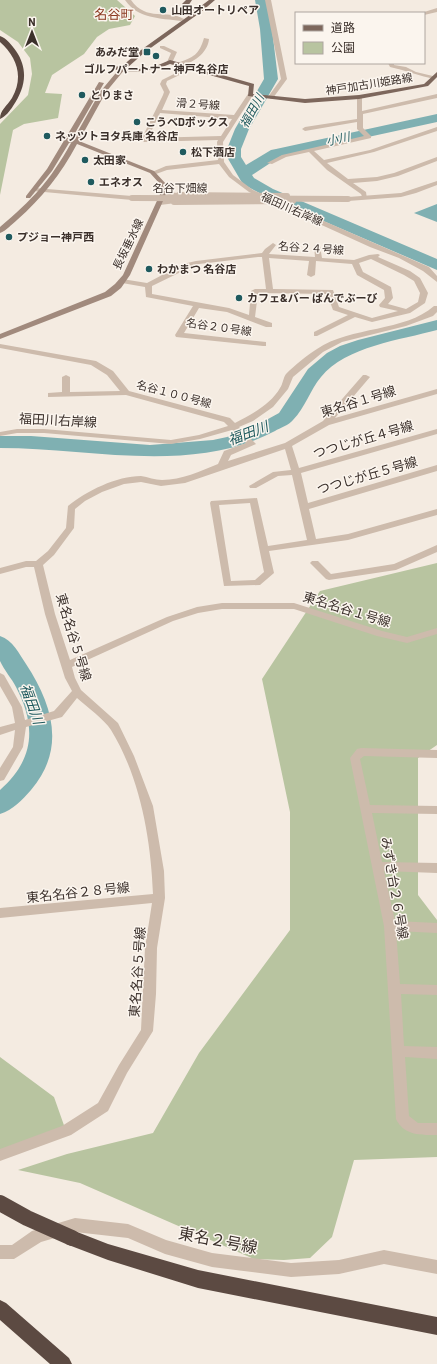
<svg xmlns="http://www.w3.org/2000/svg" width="437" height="1364" font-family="Barlow,'Noto Sans JP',sans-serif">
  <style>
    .green { fill: #b8c4a0 }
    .water { fill: #7fb0b2 }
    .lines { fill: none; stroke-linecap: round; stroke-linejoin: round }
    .river { fill: #7fb0b2; fill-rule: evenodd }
    .minor { fill: #cdbbac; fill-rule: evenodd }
    .tertiary { fill: #cdbbac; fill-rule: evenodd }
    .secondary { fill: #a18a7d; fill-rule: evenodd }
    .primary { fill: #7d675c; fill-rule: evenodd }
    .motorway { fill: #5c4a42; fill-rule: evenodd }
    .minor-bridge { stroke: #cdbbac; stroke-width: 6 }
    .tertiary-bridge { stroke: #cdbbac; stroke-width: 6 }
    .motorway-bridge { stroke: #5c4a42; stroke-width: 16 }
    .poi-dot { fill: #1f5a5e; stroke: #fbf5ee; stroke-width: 1.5 }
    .labels { text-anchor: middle; stroke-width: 3; stroke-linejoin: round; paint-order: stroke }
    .far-poi-label { font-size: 11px; font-weight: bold; fill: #3b302b; stroke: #fbf5ee; text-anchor: start }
    .far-street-label { font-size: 11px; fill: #3b302b; stroke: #fbf5ee }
    .far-water-label { font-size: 12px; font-style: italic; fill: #1f5a5e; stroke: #fbf5ee }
    .far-quarter-label { font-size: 13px; fill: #8c3b22; stroke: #fbf5ee }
    .street-label { font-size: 13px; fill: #3b302b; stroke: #fbf5ee }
    .water-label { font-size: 14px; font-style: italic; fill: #1f5a5e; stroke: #fbf5ee }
    .near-street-label { font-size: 16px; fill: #3b302b; stroke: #fbf5ee }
  </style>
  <rect width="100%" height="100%" fill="#f4ebe1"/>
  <path class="green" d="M0 0H117L135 16 130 25 109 29 97 37 84 54 52 75 45 93 62 94 58 118 24 124 13 130 0 195V124L28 95 32 74 30 58 18 42 0 30Z
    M437 563V745L418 758V895L437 920V1157L354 1160 332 1237 310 1258 284 1260 254 1259 80 1183 18 1170 67 1154 153 1133 199 1053 290 930V812L262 679 320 591Z
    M0 1057 54 1097 66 1131 0 1155Z"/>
  <path class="water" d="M437 204V222L414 213Z"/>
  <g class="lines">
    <path class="river" d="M255 0H267L272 29 278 79 249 129 241 149V157L246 165 271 150 276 149 437 114V122L281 156 252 175 254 178 273 189 437 259V270L263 195 243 184 241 181 227 157V149L235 129 264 79 260 29Z
      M437 320V330C401 340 346 346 321 377 310 390 305 408 293 420 289 425 280 428 275 431 192 475 89 448 0 448V436H31L150 445 213 440 227 437 259 424 279 413 308 369 327 353 340 346 358 340Z
      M0 636C13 640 19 654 26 664 53 705 66 749 31 790 22 800 13 810 0 814V790C34 760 37 727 16 687 12 679 4 670 0 661 0 654 0 643 0 636Z"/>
    <path class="minor" d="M125 0H131C146 22 168 9 184 19L181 21C160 18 138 19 125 0Z
      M265 0H271L287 79 273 98 271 99 268 97 281 79Z
      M437 8V12L424 15V13H421Z
      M204 38 209 39C208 53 191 66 177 65V63C194 57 199 55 204 38Z
      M160 46H164L177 52 172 63 167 62 171 53 160 48Z
      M388 63H394V65L406 67 416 72 437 77 434 79C419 76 405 70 390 67Z
      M190 66 193 68 192 69 167 81 166 84 170 92 162 110 234 115 248 94 253 95 223 142 224 162 233 175 253 190 429 267 437 276V282L423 271 399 258 370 247 249 192 229 177 219 164 167 170 156 174H152V172L166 166 218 160 217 142 218 140 144 142 141 140 163 95 164 92 160 84 162 80ZM160 113 232 119 221 136 148 138Z
      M437 94V98L363 114V128L371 136V138L314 151 324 160 370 150 437 127V131L374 152 327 163 348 179 377 177 394 173 437 157V161L398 176 377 181 353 183 366 192 367 199H363L361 194 327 170 309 152 286 157 272 164 267 163 282 155 364 136 357 129V122L305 131 302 129 305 127 357 119V96L362 97V111Z
      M162 192 179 193 182 195 179 197 160 195V193Z
      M174 200 176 201V203L160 205 157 203 160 201Z
      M273 243 276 245 269 254 315 257 314 246 317 244 320 246 322 258 354 260 369 255 378 254 380 255 378 257 410 271 420 278 428 293 425 303 410 313 372 322 355 317 317 336H314V332L348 315 333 310 327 294 258 293 255 317 272 323V327H266L227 312 199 308 184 333 266 342V346H263L176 337 175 335 193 306 146 297 145 287 122 283 118 281 122 279 147 283 183 264 196 261 262 253 265 249ZM258 257H262L266 289H255L251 291 249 315 229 308 152 294V286L189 268 199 264ZM269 258 309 261 307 275 311 277 315 275 316 261 352 264 357 275 384 290 385 298 379 305 380 307 398 311 372 318 339 307 333 290 273 289ZM371 259 404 275 414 281 420 293 418 302 406 309 388 304 393 298 391 287 363 272 359 263Z
      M434 306H437V312L433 316 406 326 342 342 323 352 293 377 288 389 273 407 253 421 239 427 256 444 231 455 228 461 285 443 323 421 363 375H366L370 377 335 418 437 389V394L329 425 292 446 299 468 437 429V434L301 473 308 503 437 465V471L309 509 316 539 348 534 437 509V515L348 540 269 551 274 573 260 585 224 586 210 503 211 501 257 498 268 546 307 540 292 475 278 476 256 488H250L249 486 273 472 291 470 285 449 185 483 161 486 141 482 124 484 102 492 85 501 75 509 74 528 54 555 43 565 55 614 70 660 167 617 197 607 222 603H294L382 631 407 637 437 628V634L407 643 377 636 294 609H222L198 613 173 621 72 667 75 678 81 690 118 723 134 756 153 806 164 871 165 898 157 948 156 994 153 1031 127 1073 108 1111 71 1135 0 1161V1149L62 1126 98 1103 119 1065 141 1030 145 948 152 903 0 918V908L153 894C151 839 140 777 111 730 104 719 87 707 77 698L62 717 26 727 23 747 4 780 0 781V768L13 747 15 730 0 735V727L15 723 12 707 0 686V673L4 675 22 707 25 720 54 711 72 691 65 678 45 614 34 567H26L0 574V568L26 561H36L48 551 66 528 68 506C86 491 117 476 141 476 148 477 155 480 162 480 182 480 200 471 218 464L224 451 246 443 232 430 200 439 171 444 44 433H17L0 436V432L17 429H44L171 440 199 435 228 426 224 422 126 395 48 397V393L62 392V377L66 375 70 377V392L120 391 107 375 91 365 0 348V344L96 361 113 371 129 391 230 418 235 423C251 415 271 404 280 388 283 384 283 378 286 374 295 365 307 355 317 349 351 326 405 332 434 306ZM250 503 264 572 255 580 231 581 219 505Z
      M437 545V552L396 570 329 580 326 579 310 563 312 561H318L331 574 394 564Z
      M361 748 437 750V758L364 756 360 759 370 805 437 806V814L372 813 382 862 437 863V873L384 871 395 921 437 923V933L396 931 400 984 437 985V995L401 994 404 1046 437 1047V1059L405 1057 409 1116 418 1123H437V1135C422 1135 404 1136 396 1119L384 926 350 758 357 749Z
      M75 1218 128 1224 166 1240 212 1253 291 1263 339 1260 384 1250 437 1260V1274L384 1264 339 1274 291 1277 212 1267 165 1254 128 1238 75 1232 41 1242 14 1259H0V1245H12L32 1231Z"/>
    <path class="tertiary" d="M437 181V185L416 193 401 197 348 201 345 199 348 197 401 193Z
      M35 188 132 196 135 198 132 200 33 191 32 190Z"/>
    <path class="secondary" d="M120 68 125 69 106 92 79 141 154 171 166 184 167 192 130 275 121 288 111 296 0 339V334L105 292 115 284 123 275 161 192 160 184 150 173 77 144C61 174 42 198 17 220 12 224 6 231 0 233V227C32 200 50 181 71 143H69L52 171 30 198H26V196L47 169 99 82 104 83 71 140H73L100 92Z"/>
    <path class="primary" d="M186 0H192L188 6 197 9 209 0H215L201 12 145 52 127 68 139 69 156 66 170 60 254 84 253 94 305 99 359 95 424 84 437 72V77L428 86 359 99 305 103 248 96 249 86 170 64C151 72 133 73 112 69L111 68 114 66 121 67 141 50 194 12 182 7V4Z"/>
    <path class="motorway" d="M0 36C6 38 12 45 16 51 29 70 25 88 13 106 10 111 5 117 0 119 0 110 7 106 12 98 24 77 17 57 0 42Z
      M72 1230 108 1244 198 1270 437 1317V1335L198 1288 108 1260 66 1244 64 1238 66 1232Z
      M0 1300 6 1303 69 1358 72 1364H50L0 1320Z"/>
    <path class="minor-bridge" d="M179 195 287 196
      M174 202 293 201"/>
    <path class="tertiary-bridge" d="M132 198 348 199"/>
    <path class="motorway-bridge" d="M0 1203 27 1218 72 1238"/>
  </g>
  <g class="poi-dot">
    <circle cx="163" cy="10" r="4"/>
    <rect x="143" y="48" width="8" height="8" rx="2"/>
    <circle cx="156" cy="56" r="4"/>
    <circle cx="82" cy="95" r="4"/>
    <circle cx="137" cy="122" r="4"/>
    <circle cx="47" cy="136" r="4"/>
    <circle cx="183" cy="152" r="4"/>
    <circle cx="85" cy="160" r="4"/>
    <circle cx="91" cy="182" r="4"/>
    <circle cx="9" cy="237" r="4"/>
    <circle cx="149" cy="269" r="4"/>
    <circle cx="239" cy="298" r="4"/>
  </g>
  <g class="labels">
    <g class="far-poi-label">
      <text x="171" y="14">山田オートリペア</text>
      <text x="139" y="56" text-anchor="end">あみだ堂</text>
      <text x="156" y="73" text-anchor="middle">ゴルフパートナー 神戸名谷店</text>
      <text x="90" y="99">とりまさ</text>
      <text x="145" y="126">こうべDボックス</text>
      <text x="55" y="140">ネッツトヨタ兵庫 名谷店</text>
      <text x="191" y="156">松下酒店</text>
      <text x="93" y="164">太田家</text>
      <text x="99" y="186">エネオス</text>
      <text x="17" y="241">プジョー神戸西</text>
      <text x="157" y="273">わかまつ 名谷店</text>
      <text x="247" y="302">カフェ&amp;バー ぱんでぶーび</text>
    </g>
    <g class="far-street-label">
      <text transform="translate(369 84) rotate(-9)" y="4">神戸加古川姫路線</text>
      <text transform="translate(198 104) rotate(4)" y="4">滑２号線</text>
      <text x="180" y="192">名谷下畑線</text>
      <text transform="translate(292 209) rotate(24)" y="4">福田川右岸線</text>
      <text transform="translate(128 244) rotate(-64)" y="4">長坂垂水線</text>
      <text transform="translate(311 248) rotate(4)" y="4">名谷２４号線</text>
      <text transform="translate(219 327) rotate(8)" y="4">名谷２０号線</text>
      <text transform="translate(174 394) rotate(15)" y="4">名谷１００号線</text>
    </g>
    <g class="far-water-label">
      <text transform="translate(252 111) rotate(-61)" y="4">福田川</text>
      <text transform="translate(338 139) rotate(-12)" y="4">小川</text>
    </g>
    <g class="far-quarter-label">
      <text x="114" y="19">名谷町</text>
    </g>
    <g class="street-label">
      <text transform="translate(358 401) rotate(-17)" y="5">東名谷１号線</text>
      <text transform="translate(58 420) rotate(3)" y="5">福田川右岸線</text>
      <text transform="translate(363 439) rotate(-16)" y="5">つつじが丘４号線</text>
      <text transform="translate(367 475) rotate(-16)" y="5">つつじが丘５号線</text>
      <text transform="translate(347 609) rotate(17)" y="5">東名名谷１号線</text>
      <text transform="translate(74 637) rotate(73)" y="5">東名名谷５号線</text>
      <text transform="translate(395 888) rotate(80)" y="5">みずき台２６号線</text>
      <text transform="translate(78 892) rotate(-6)" y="5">東名名谷２８号線</text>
      <text transform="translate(137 972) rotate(-86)" y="5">東名名谷５号線</text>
    </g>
    <g class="water-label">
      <text transform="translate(248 433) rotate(-21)" y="5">福田川</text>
      <text transform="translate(32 704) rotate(70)" y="5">福田川</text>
    </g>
    <g class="near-street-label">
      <text transform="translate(218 1240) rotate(11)" y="6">東名２号線</text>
    </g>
  </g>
  <rect x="295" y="12" width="130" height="52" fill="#fbf5ee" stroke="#aea6a0"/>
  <rect x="303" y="25" width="20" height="6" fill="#7d675c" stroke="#aea6a0"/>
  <text x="331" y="32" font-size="12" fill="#3b302b">道路</text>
  <rect x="303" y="42" width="20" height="12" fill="#b8c4a0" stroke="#aea6a0"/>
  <text x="331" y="52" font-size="12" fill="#3b302b">公園</text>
  <g transform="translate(32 32)" stroke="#fbf5ee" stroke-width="3" paint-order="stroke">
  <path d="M0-3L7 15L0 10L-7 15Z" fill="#3b302b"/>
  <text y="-6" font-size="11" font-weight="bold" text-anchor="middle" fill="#3b302b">N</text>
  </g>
</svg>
